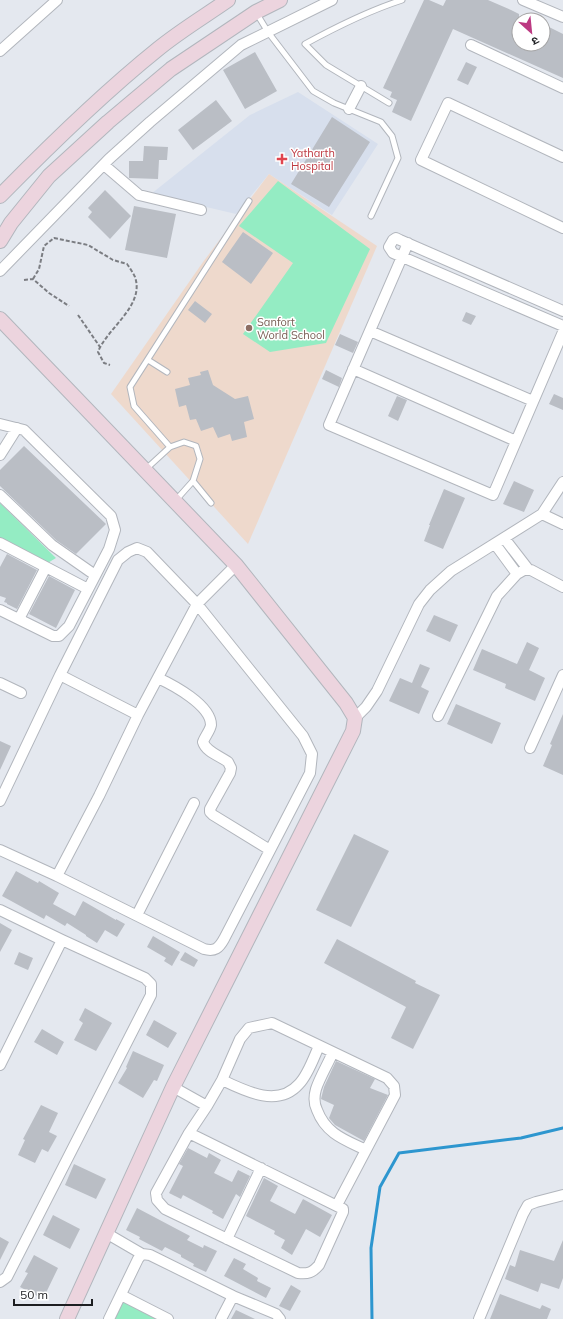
<svg xmlns="http://www.w3.org/2000/svg" width="563" height="1319" font-family="Mulish,'Noto Sans Devanagari',sans-serif">
  <style>
    .built { fill: #d7dfed }
    .education { fill: #eed9cc }
    .green { fill: #94ecc3 }
    .lines { fill: none; stroke-linecap: round; stroke-linejoin: round }
    .stream { stroke: #2d96cf; stroke-width: 3 }
    .building { fill: #babec5 }
    .lane-casing { stroke: #b2b6bd; stroke-width: 7 }
    .street-casing { stroke: #b2b6bd; stroke-width: 12 }
    .secondary-casing { stroke: #b2b6bd; stroke-width: 16 }
    .path { stroke: #7b7d82; stroke-width: 2; stroke-dasharray: 4 2; stroke-linecap: butt }
    .lane { stroke: #fff; stroke-width: 5 }
    .street { stroke: #fff; stroke-width: 10 }
    .secondary { stroke: #ecd4de; stroke-width: 14 }
    .health-dot { fill: #e0444e; stroke: #fff; stroke-width: 1.5 }
    .education-dot { fill: #8d6e63; stroke: #fff; stroke-width: 1.5 }
    .labels { text-anchor: middle; stroke-width: 3; stroke-linejoin: round; paint-order: stroke }
    .health-label { font-size: 11px; fill: #be3a42; stroke: #fff; text-anchor: start }
    .education-label { font-size: 11px; fill: #785e54; stroke: #fff; text-anchor: start }
  </style>
  <rect width="100%" height="100%" fill="#e4e8ef"/>
  <path class="built" d="M298 92 378 144 332 215 269 174 236 214 151 194 250 115Z"/>
  <path class="education" d="M269 174 377 246 248 544 111 394 203 262Z"/>
  <path class="green" d="M278 181 370 249 326 343 270 352 243 334 293 263 239 226Z
    M0 503 56 558 46 564 0 540Z
    M119 1294 168 1319H106Z"/>
  <g class="lines">
    <path class="stream" d="M372 1319 371 1248 380 1187 399 1153 521 1138 563 1128"/>
  </g>
  <path class="building" d="M424 0H429L443 6 446 0H488L511 10 519 14V44H543V24L563 34V78L453 29 411 121 392 112 397 100 390 97 392 92 383 88Z
    M255 52 277 91 245 109 223 70Z
    M466 62 477 67 468 85 457 80Z
    M216 100 232 121 193 150 178 130Z
    M332 117 370 142 329 207 291 184Z
    M144 146 168 147 167 160H159L158 179 129 178V161H143Z
    M105 190 131 216 110 239 88 217 92 212 88 208Z
    M134 206 176 214 167 258 125 250Z
    M243 232 273 253 251 284 222 262Z
    M195 301 212 314 205 323 188 310Z
    M466 312 476 316 471 325 462 321Z
    M340 334 358 342 353 353 335 345Z
    M208 370 213 385 235 399 248 396 254 419 244 422 247 437 232 441 230 434 218 438 213 427 201 431 196 419 190 420 186 405 179 407 175 389 190 385 188 378 201 375 200 372Z
    M326 370 342 378 339 387 322 379Z
    M554 394 563 398V410L549 404Z
    M397 396 407 400 398 421 388 416Z
    M24 446 106 524 76 554 56 540 0 486V470Z
    M514 481 534 490 524 512 503 504Z
    M444 489 465 498 443 549 424 541 430 525H429Z
    M7 554 37 570 17 609 7 604V603L4 602 6 598 0 596V567Z
    M49 576 75 590 56 628 29 614Z
    M434 615 458 625 450 642 426 631Z
    M527 642 539 648 529 670 545 678 535 701 505 688 506 684 473 670 482 649 517 664Z
    M420 664 430 668 421 687 429 691 419 714 389 701 400 678 412 683Z
    M456 704 501 723 492 744 447 724Z
    M563 714V775L543 766 552 745 550 744Z
    M0 741 11 746 0 770Z
    M354 834 389 851 351 927 316 910Z
    M16 871 38 883 39 881 59 893 53 904 75 916 83 901 116 920V919L125 924 117 937 105 930 97 943 86 936V935L67 923 65 926 46 915 44 919 2 896Z
    M0 923 12 930 0 952Z
    M153 936 180 952 172 966 164 961 166 958 147 947Z
    M337 939 416 981 415 983 440 995 413 1049 391 1038 406 1007 324 963Z
    M19 952 33 958 28 970 14 964Z
    M185 952 198 960 194 967 180 960Z
    M85 1008 112 1023 96 1051 74 1040 83 1023 79 1020Z
    M154 1020 177 1033 168 1048 146 1035Z
    M42 1029 64 1042 57 1055 34 1042Z
    M133 1051 164 1065 157 1081 154 1080 143 1098 118 1083 127 1068 126 1067Z
    M336 1061 375 1079 370 1088 388 1095 364 1141 335 1125 329 1118 334 1105 321 1099 324 1087Z
    M41 1105 58 1113 49 1132 57 1136 48 1152 42 1149 35 1163 18 1155 25 1140 23 1139Z
    M188 1148 207 1158 209 1153 221 1160 214 1173 232 1182 238 1170 250 1176 240 1197 236 1194 223 1219 212 1213 213 1211 183 1195 181 1199 169 1193 183 1166 179 1164Z
    M74 1164 106 1179 96 1199 65 1185Z
    M264 1178 278 1186 270 1201 295 1214 303 1199 332 1215 320 1237 306 1229 292 1255 281 1248 285 1240 274 1234 275 1231 246 1216Z
    M137 1208 190 1236 187 1240 203 1248 204 1245 217 1251 206 1272 193 1266 194 1264 181 1257V1255L165 1247 162 1251 139 1239 140 1237 126 1230Z
    M53 1215 80 1229 70 1249 43 1235Z
    M0 1237 9 1242 0 1260Z
    M563 1240V1278L559 1289 541 1283 538 1292 505 1279 510 1265 515 1267 520 1250 554 1261Z
    M34 1255 58 1268 43 1299 20 1287 28 1273 25 1272Z
    M234 1258 246 1264 243 1269 258 1278 257 1281 271 1288 266 1298 224 1276Z
    M291 1285 301 1291 290 1311 279 1306Z
    M500 1294 540 1309 542 1305 551 1309 547 1319H490Z
    M236 1310 255 1319H231Z"/>
  <g class="lines">
    <g class="lane-casing">
      <path id="lane" d="M257 14 268 32 313 91 334 103 381 122 392 136 398 158 371 216
        M389 103 326 65 305 44C336 27 368 11 402 0
        M148 360 167 372
        M170 447 134 406 130 387 249 201
        M146 469 170 447 184 442 196 446 200 459 193 481 176 500
        M193 481 211 503"/>
    </g>
    <g class="street-casing">
      <path id="street" d="M523 0 563 17
        M471 45 563 88
        M0 51 57 0
        M349 109 361 86
        M563 157 448 103 421 160 563 228
        M104 165 139 195 201 210
        M408 243 329 425 493 495 563 332
        M0 271 109 159 150 122 241 45 332 0
        M563 311 400 240 396 238 393 240 389 247 393 253 563 326
        M370 331 533 401
        M353 369 516 441
        M0 424 24 430 111 516 115 530 109 549 69 626 59 636H53L0 610
        M0 455 17 428
        M0 495 52 545 95 575
        M542 514 563 524
        M504 538 528 569
        M0 543 88 589
        M495 544 517 574
        M19 619 46 567
        M60 675 138 715
        M158 678C173 685 211 705 211 725 210 731 205 736 203 742 206 752 220 756 228 762L231 768 230 773 210 809V812L213 815 270 850
        M0 683 21 693
        M438 716 497 596 517 574 524 570H531L563 587
        M355 718 366 707 377 691 419 604 430 590 451 571 542 514 563 482
        M530 748 563 675
        M0 801 60 675 118 560 128 552 137 548 147 552 197 604 303 736 312 754 310 773 224 939C219 948 215 952 204 949L57 876 0 850
        M57 876 99 796 138 715 197 604 236 565
        M0 910 62 940 145 978 151 984V995L7 1277 0 1282
        M137 915 194 803
        M333 1052C328 1064 320 1077 316 1089 314 1096 314 1104 317 1110 326 1134 345 1140 366 1150
        M0 1065 62 940
        M222 1080C245 1091 278 1108 299 1084 308 1075 314 1057 319 1046
        M173 1087 207 1106
        M189 1133 343 1209V1212L319 1265C312 1273 308 1274 298 1273L165 1209 157 1200 156 1193 189 1133 207 1106 222 1080 240 1039 249 1028 272 1023 387 1078 394 1086 395 1095 337 1205
        M106 1233 142 1254
        M227 1239 261 1168
        M121 1295 168 1319
        M109 1319 138 1259 142 1254 150 1255 233 1296 276 1314 280 1319
        M221 1319 233 1296
        M479 1319 523 1214 528 1205 536 1202 563 1195"/>
    </g>
    <g class="secondary-casing">
      <path id="secondary" d="M0 196C50 145 102 94 158 49 180 31 205 16 228 0
        M0 241 11 223 49 176 108 122 171 69 256 12 280 0
        M0 319 236 565 346 703 355 718 353 731 173 1087 67 1319"/>
    </g>
    <path class="path" d="M33 279 39 269 44 246 54 238 88 245 113 260 127 264C130 268 133 273 135 277 145 306 107 328 98 352L104 363 110 365
      M24 280 33 279 49 293 69 306
      M78 315 100 347"/>
    <use href="#lane" class="lane"/>
    <use href="#street" class="street"/>
    <use href="#secondary" class="secondary"/>
  </g>
  <path class="health-dot" d="M280 153h4v4h4v4h-4v4h-4v-4h-4v-4h4z"/>
  <circle class="education-dot" cx="249" cy="328" r="4"/>
  <g class="labels">
    <g class="health-label">
      <text x="291" y="157">Yatharth<tspan x="291" dy="13">Hospital</tspan></text>
    </g>
    <g class="education-label">
      <text x="257" y="326">Sanfort<tspan x="257" dy="13">World School</tspan></text>
    </g>
  </g>
  <g transform="translate(531 32) rotate(153)"><circle r="19" fill="#ffffff" stroke="#a5a5a6"/>
  <path d="M0-3L7 15L0 10L-7 15Z" fill="#bc3a82"/>
  <text y="-6" font-size="11" font-weight="bold" text-anchor="middle" fill="#1d1e21">उ</text>
  </g>
  <path d="M14 1299v6h78v-6" fill="none" stroke="#1d1e21" stroke-width="2"/>
  <text x="20" y="1299" font-size="12" fill="#1d1e21" stroke="#ffffff" stroke-width="3" paint-order="stroke">50 m</text>
</svg>
